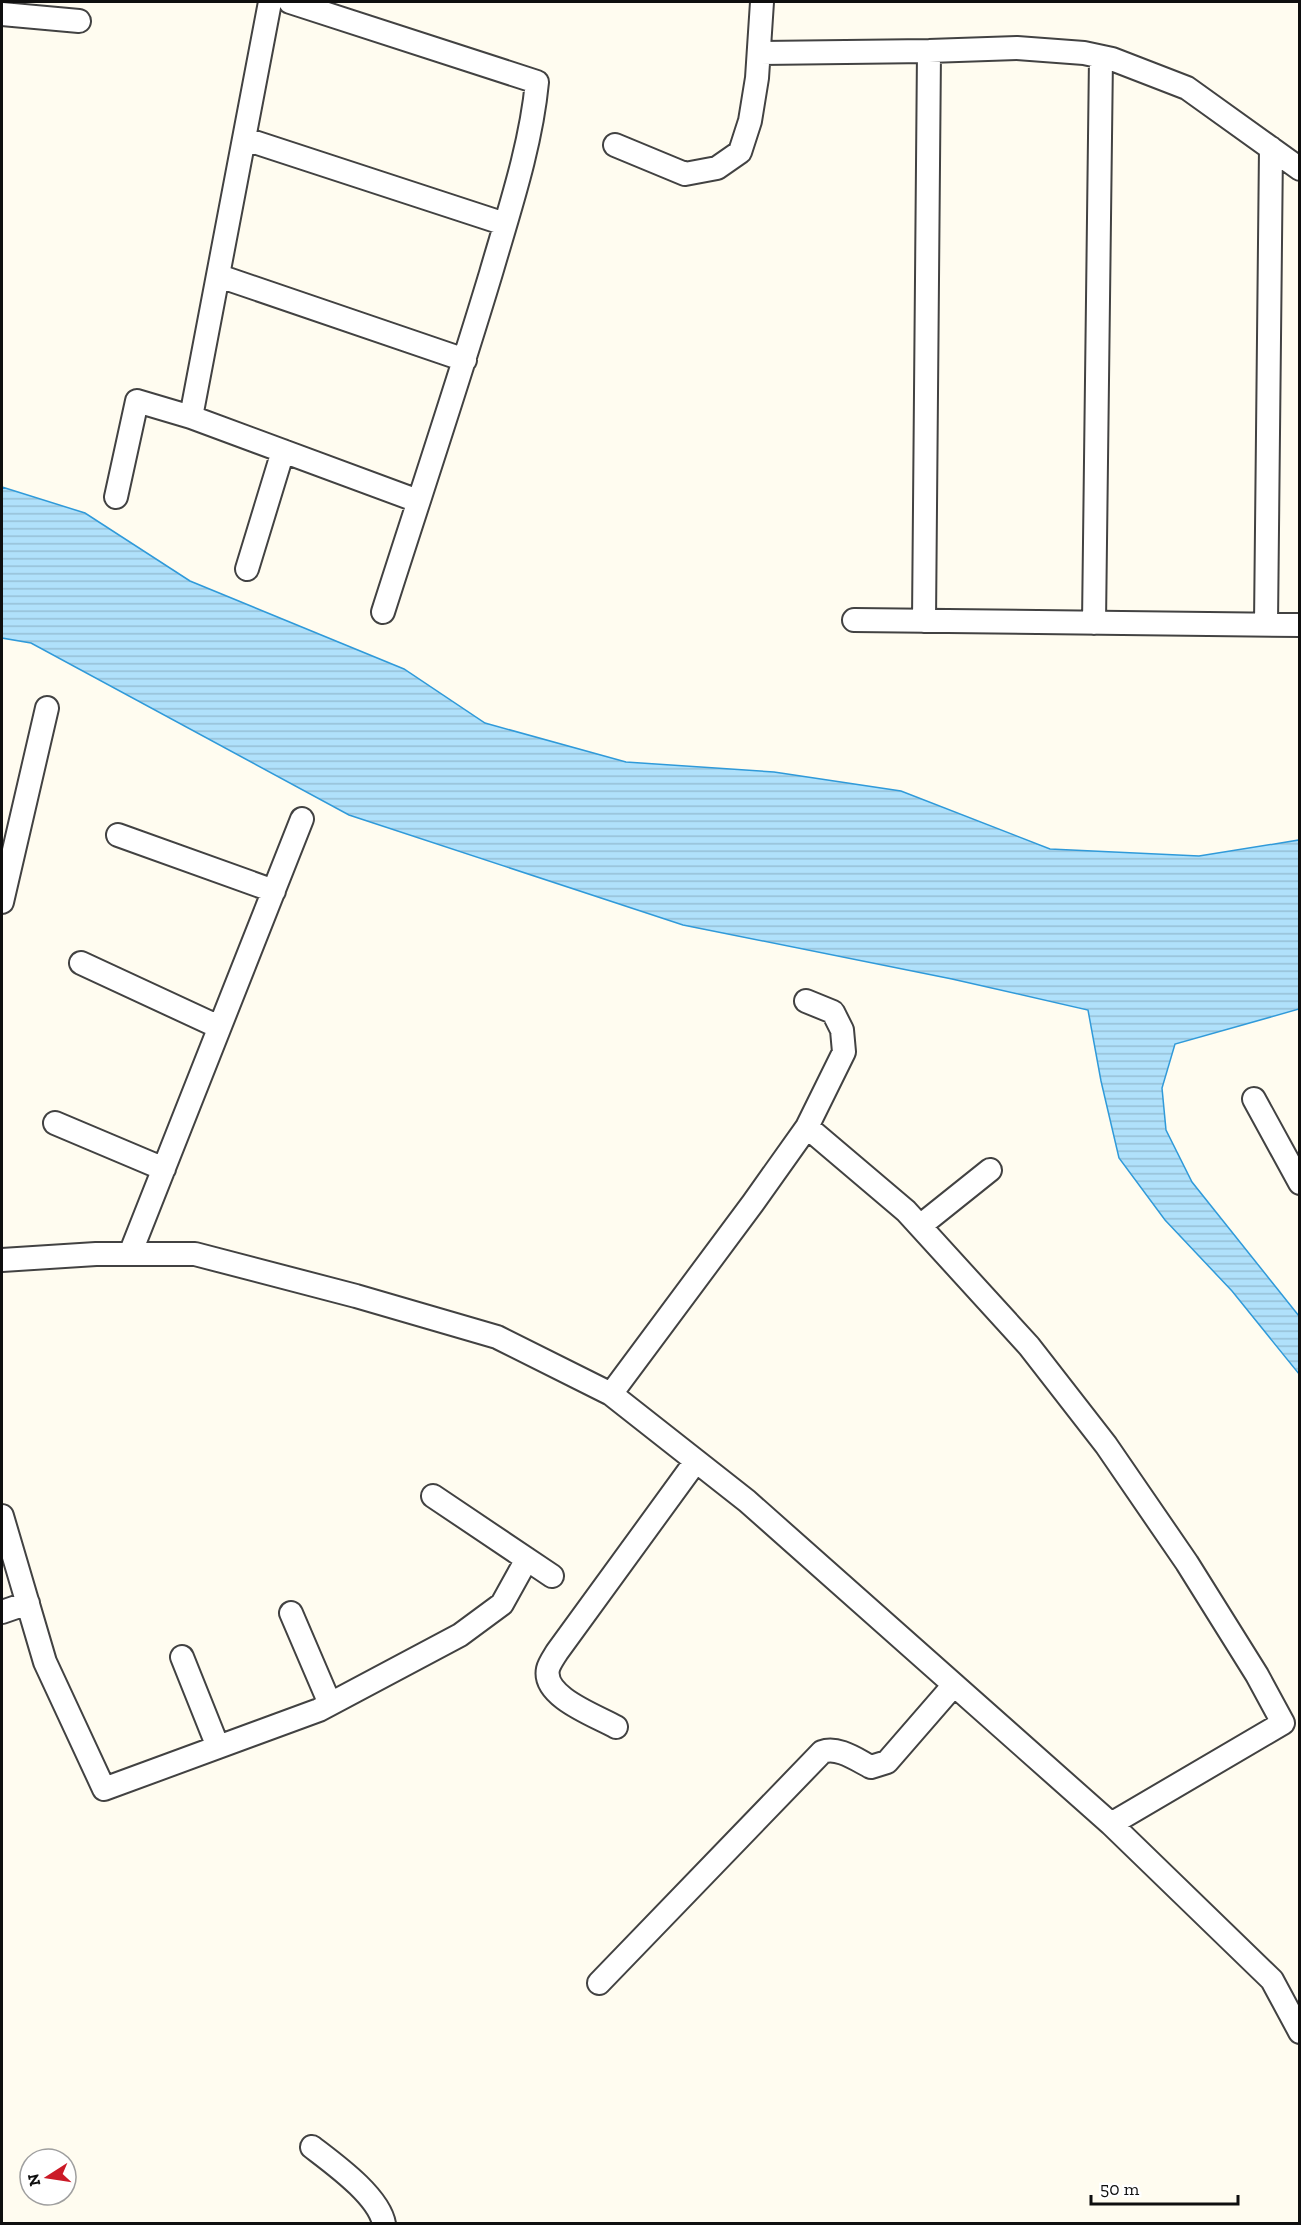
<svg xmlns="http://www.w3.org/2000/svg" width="1301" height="2225" font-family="'Zilla Slab',serif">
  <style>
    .water { fill: url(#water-rules); stroke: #309ad9; stroke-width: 1.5 }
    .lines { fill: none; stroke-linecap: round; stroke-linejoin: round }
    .minor-casing { stroke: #424242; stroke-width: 26 }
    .minor { stroke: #fff; stroke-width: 22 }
  </style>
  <defs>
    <pattern id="water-rules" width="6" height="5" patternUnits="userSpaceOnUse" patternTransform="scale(1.5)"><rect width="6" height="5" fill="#b0e1fb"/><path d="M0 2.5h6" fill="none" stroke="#96c0d6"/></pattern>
  </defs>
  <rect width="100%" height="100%" fill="#fffcf0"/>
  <path class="water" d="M2 487 85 513 190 581 404 669 485 723 626 762 774 772 901 791 1050 849 1199 856 1299 840V1009L1175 1044 1162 1088 1166 1130 1192 1182 1299 1316V1374L1232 1291 1165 1220 1119 1158 1101 1081 1088 1010 952 979 683 925 349 815 31 643 2 638Z"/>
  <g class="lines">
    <g class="minor-casing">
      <path id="minor" d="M290 2 537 82C531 146 509 211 491 273 457 386 419 499 383 612
        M2 14 79 21
        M760 53 929 51 1017 48 1084 53 1112 59 1187 88 1300 169
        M245 139 505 224
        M615 145 685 174 717 168 740 152 750 121 757 78 762 2
        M219 276 465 360
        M191 417 270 2
        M116 497 137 401 191 417 418 501
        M247 569 283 451
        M854 620 1300 625
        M924 621 929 51
        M1094 623 1101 57
        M1266 624 1271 148
        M118 835 274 891
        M2 902 47 708
        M81 963 219 1027
        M806 1001 833 1012 842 1030 844 1052 807 1127 906 1211 1029 1346 1106 1445 1187 1563 1257 1675 1283 1723 1111 1824
        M1254 1099 1300 1183
        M55 1123 164 1169
        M920 1226 990 1170
        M130 1254 302 819
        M2 1260 96 1254H195L356 1296 497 1337 611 1394 747 1501 1111 1824 1272 1980 1300 2032
        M611 1394 753 1203 807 1127
        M433 1496 552 1576
        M2 1516 45 1662 104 1789 319 1710 460 1635 502 1604 527 1559
        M2 1612 28 1603
        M291 1613 330 1704
        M182 1657 218 1747
        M616 1727C597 1716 542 1697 548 1669 549 1664 554 1657 557 1652L696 1461
        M599 1983 822 1752C838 1746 857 1760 871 1767L887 1762 953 1686
        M312 2147C334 2164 379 2196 384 2224"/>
    </g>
    <use href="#minor" class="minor"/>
  </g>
  <rect width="1301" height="2225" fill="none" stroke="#0f0f0f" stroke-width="6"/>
  <g transform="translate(48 2177) rotate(258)"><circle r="28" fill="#ffffff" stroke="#9f9f9f" stroke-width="1.5"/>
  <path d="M0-4.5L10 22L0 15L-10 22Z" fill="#cb1a27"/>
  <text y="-9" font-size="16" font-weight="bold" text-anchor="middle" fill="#0f0f0f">N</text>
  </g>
  <path d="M1091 2195v9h147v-9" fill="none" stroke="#0f0f0f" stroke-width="3"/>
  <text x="1100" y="2195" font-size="18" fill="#0f0f0f" stroke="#ffffff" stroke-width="4.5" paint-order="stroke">50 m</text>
</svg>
